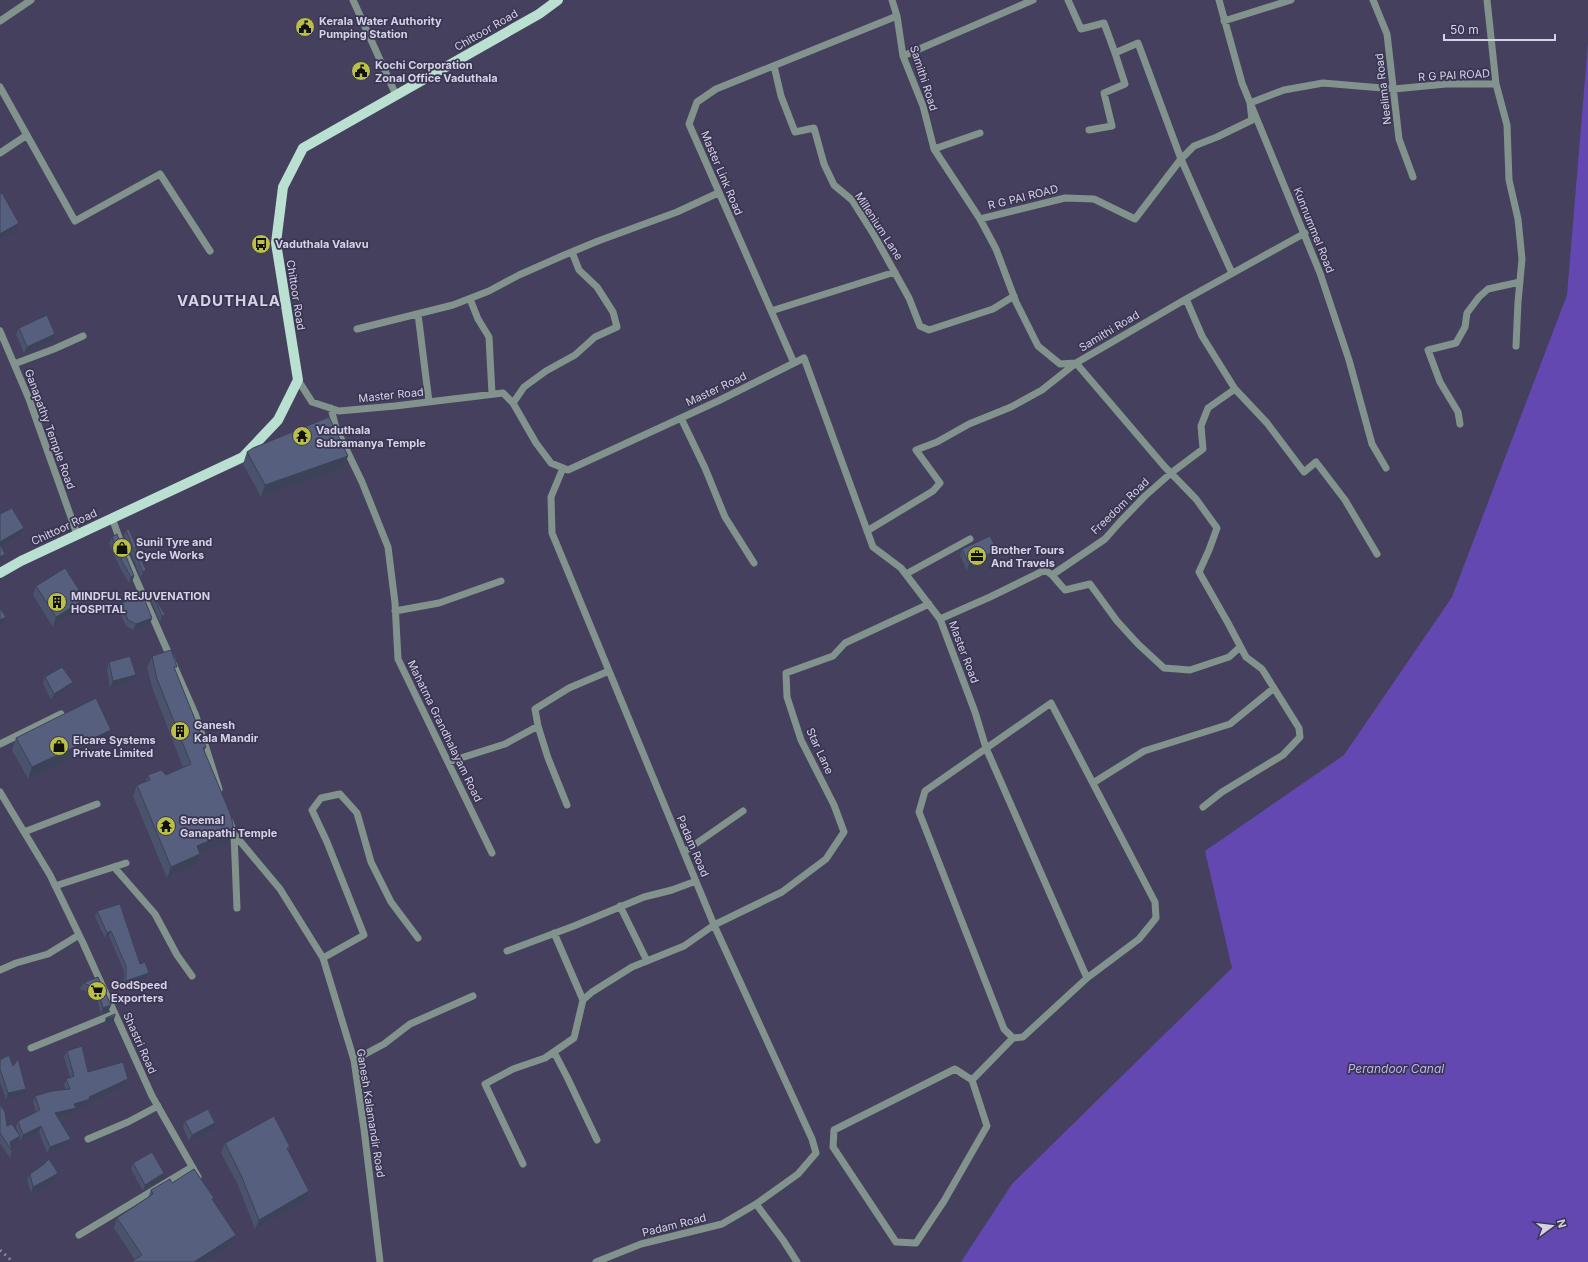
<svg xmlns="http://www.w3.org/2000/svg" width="1588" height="1262" font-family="Inter,sans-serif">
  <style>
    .water { fill: #6448b1 }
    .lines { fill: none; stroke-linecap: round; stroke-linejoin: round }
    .minor { stroke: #81938c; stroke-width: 7 }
    .major { stroke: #bae0d2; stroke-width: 10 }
    .rail { stroke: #8a869e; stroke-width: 3; stroke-dasharray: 2 4; stroke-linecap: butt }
    .wall { fill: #4a526c }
    .shaded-wall { fill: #3c4258 }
    .building { fill: #565f7e; stroke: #3c4258 }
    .labels { text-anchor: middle; stroke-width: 3.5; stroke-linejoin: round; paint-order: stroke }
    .poi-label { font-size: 11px; font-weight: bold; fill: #d4d2e4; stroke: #3a3553; text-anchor: start }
    .street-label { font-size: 11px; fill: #d4d2e4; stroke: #3a3553 }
    .water-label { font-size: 12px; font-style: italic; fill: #bfb6ec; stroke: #3a3553 }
    .district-label { font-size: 15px; font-weight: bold; letter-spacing: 1px; fill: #d4d2e4; stroke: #3a3553 }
  </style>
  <rect width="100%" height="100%" fill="#45405e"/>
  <path class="water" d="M1588 43V1262H961L1012 1184 1232 968 1205 851 1344 755 1452 597 1567 295Z"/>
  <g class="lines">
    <path class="minor" d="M353 0 396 95
      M892 0 897 16 903 56 923 106 934 149 980 219 996 249 1016 302 1038 346 1060 364 1076 363 1186 299 1202 336 1235 389 1267 423 1304 472 1316 462 1345 500 1377 554
      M1219 0 1242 83 1320 273 1349 360 1372 444 1386 468
      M1373 0 1387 34 1399 139 1413 177
      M1487 0 1496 84
      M0 21 31 0
      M1224 21 1291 0
      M903 56 1033 0
      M774 66 781 96 795 132 814 128 824 164 834 185 852 200 874 235 909 298 920 326 929 330 993 309 1014 296
      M0 87 75 221 160 174 210 251
      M1089 130 1112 126 1104 93 1125 84 1115 53
      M934 149 980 133
      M0 153 27 135
      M980 219 1065 198 1094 199 1135 219 1181 159 1138 43 1115 53 1104 23 1081 29 1068 0
      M1232 273 1207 218 1181 159 1194 146 1217 137 1252 120 1250 103 1284 90 1323 83 1394 89 1446 84H1496L1507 125 1509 180 1518 219 1522 259 1518 302 1516 346
      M470 299 478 319 489 337 492 394
      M1186 299 1305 233
      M771 311 895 272
      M418 314 429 402
      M357 329 453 305 489 291 519 275 562 256 598 241 677 212 718 193
      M0 331 29 399 77 534
      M794 363 689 124 697 102 716 89 897 16
      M14 364 54 349 83 336
      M298 380 312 402 339 411 395 406 503 393 513 403 536 443 551 463 568 470 718 401 804 358 873 547 901 568 940 619 975 712 986 748 1087 978 1139 939 1156 918 1155 902 1051 703 925 791 919 812 1004 1029 1013 1038 1023 1037 1087 978
      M513 403 524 387 546 371 575 355 595 337 617 327 613 312 597 287 579 270 572 252
      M331 408 336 428 362 482 388 547 395 603 398 659 492 853
      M681 418 705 468 725 517 754 563
      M1460 424 1458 412 1440 382 1428 350 1456 343 1465 327 1467 313 1479 297 1488 289 1520 282
      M563 468 551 497 552 533 714 925 812 1139 816 1153 798 1174 756 1204 722 1224 641 1244 596 1262
      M112 518 125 554 196 716 219 789
      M867 531 933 491 940 483 916 450 937 442 969 424 1011 407 1042 390 1076 363 1164 466 1196 499 1217 528 1209 550 1199 572 1228 623 1246 657 1262 669 1299 728 1300 737 1283 755 1222 792 1203 807
      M906 574 970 539
      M1052 575 1065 590 1090 584 1117 621 1138 644 1164 668 1190 670 1229 657 1240 647
      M395 611 439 603 501 581
      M940 619 990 597 1045 570 1052 575 1105 539 1119 523 1145 496 1171 473 1203 449 1201 426 1208 408 1235 389
      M538 726 548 758 567 805
      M0 744 61 714
      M448 762 505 744 538 726 535 709 569 688 609 671
      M1093 783 1144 751 1230 724 1274 688
      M0 792 50 875 83 943 152 1096 198 1177
      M230 822 234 834 280 889 323 958 354 1060 364 1129 380 1262
      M24 832 97 804
      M234 834 237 908
      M684 852 743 811
      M114 867 155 914 177 955 192 976
      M55 886 126 863
      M620 906 647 961
      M554 933 583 1000
      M507 951 574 926 644 897 672 890 696 881
      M323 958 364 935 327 842 312 810 321 798 340 794 357 813 371 862 391 902 418 938
      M0 970 16 963 48 954 79 935
      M31 1048 114 1014
      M554 1052 567 1077 597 1140
      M354 1060 384 1044 410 1024 473 996
      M972 1080 955 1069 834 1130 833 1147 896 1242 916 1243 944 1201 987 1126 972 1080 1013 1038
      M88 1139 128 1122 158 1106
      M523 1164 485 1084 513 1069 545 1058 574 1038 583 1000 592 992 632 967 684 946 714 925 782 892 826 859 844 832 834 805 801 740 787 697 786 673 833 656 845 643 929 604
      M756 1204 783 1240 797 1262
      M79 1235 192 1167"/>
    <path class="major" d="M0 573 21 561 243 457 278 420 298 380 276 243 283 187 303 148 539 14 558 0"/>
    <path class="rail" d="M0 1250 13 1262"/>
  </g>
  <path class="wall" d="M19 328 53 341 24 353 16 334Z
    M247 452 348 456 343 468 261 497 243 464Z
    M126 530 146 570 144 576 141 578 124 536Z
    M112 537 134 576 132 582 129 583 121 570 109 543Z
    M962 549 997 550 995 557 967 571 960 555Z
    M36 586 81 609 53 627 33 595Z
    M153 594 165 615 162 621 160 622 151 600Z
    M121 604 152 618 150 624 133 630 126 626 119 611Z
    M152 656 175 670 206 747 204 751 233 831 229 842 200 854 196 866 167 878 133 796 137 785 146 781 148 775H166L183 767 153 690 147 668Z
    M109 662 133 681 110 688 107 669Z
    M45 677 73 682 70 688 51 700 43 683Z
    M16 738 106 742 28 779 12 750Z
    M97 911 140 964 149 973 147 979 124 987V971L109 936 105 938 95 917Z
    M98 977 111 1005 108 1011 101 1014 97 999 86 1004 90 993 80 989 83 983Z
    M106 1018 113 1022 104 1025V1024Z
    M67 1051 88 1072 128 1079 126 1085 88 1103V1105L75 1110 73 1114 58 1118 69 1145 47 1153 39 1132 21 1141 20 1138 18 1143 11 1146 12 1151 10 1158 0 1143V1104L7 1126 18 1132 16 1127 18 1121 36 1112 33 1102 35 1096 66 1090 64 1085 66 1079 70 1077 64 1057Z
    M0 1060 13 1066 24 1095 6 1099 0 1082Z
    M185 1121 213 1130 189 1141 183 1127Z
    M225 1143 290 1147 288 1151 309 1191 305 1201 255 1229 238 1185 221 1153Z
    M133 1163 162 1179 143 1191 131 1169Z
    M43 1165 58 1173 55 1179 48 1185 31 1193 27 1180 30 1174Z
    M172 1183 213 1201 236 1235 233 1244 205 1262H131L135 1260 114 1228 117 1218 148 1198 151 1190Z"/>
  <path class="shaded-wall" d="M19 223 17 230 0 239V234Z
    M55 334 53 341 24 353 27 347Z
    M348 456 343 468 261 497 265 485Z
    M24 528 21 534 0 546V542Z
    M997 550 995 557 967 571 969 564Z
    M5 554 3 560 0 561V557Z
    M146 570 144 576 141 578 143 572Z
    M134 576 132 582 129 583 131 577Z
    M85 599 81 609 53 627 56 617Z
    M165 615 162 621 160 622 162 616Z
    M6 617 4 623 0 625V620Z
    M152 618 150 624 133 630 136 624Z
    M136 675 133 681 110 688 113 681Z
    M73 682 70 688 51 700 54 694Z
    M111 730 106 742 28 779 32 767Z
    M233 831 229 842 193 857 197 846Z
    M200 854 196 866 167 878 171 867Z
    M111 931 109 936 105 938 107 933Z
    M149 973 147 979 124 987 126 981Z
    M99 993 97 999 86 1004 88 997Z
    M111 1005 108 1011 101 1014 103 1008Z
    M115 1016 113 1022 104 1025 106 1019Z
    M128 1079 126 1085 88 1103V1105L75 1110 73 1114 53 1119 55 1113Z
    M26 1089 24 1095 6 1099 8 1093Z
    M215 1123 213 1130 189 1141 192 1135Z
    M41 1126 39 1132 21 1141 23 1135Z
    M20 1136 18 1143 9 1147 10 1142Z
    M71 1139 69 1145 47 1153 50 1147Z
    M58 1173 55 1179 48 1185 31 1193 33 1187Z
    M164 1173 162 1179 143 1191 145 1185Z
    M309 1191 305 1201 255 1229 259 1220Z
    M236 1235 233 1244 205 1262H194Z"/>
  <path class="building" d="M2 193 19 223 0 234V194Z
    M47 315 55 334 27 347 19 328Z
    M329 417 348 456 265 485 247 452 253 448Z
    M12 508 24 528 0 542V514Z
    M129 529 136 546 135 547 146 570 143 572 126 530Z
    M117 534 134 576 131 577 123 563 112 537Z
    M990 536 997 550 969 564 962 549Z
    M0 544 5 554 0 557Z
    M65 568 85 599 56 617 36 586Z
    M141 591 152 618 136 624 128 620 121 604Z
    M153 594 165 615 162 616Z
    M0 608 6 617 0 620Z
    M171 650 177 667H174L206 747 203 748 230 813 233 824V831L197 846 200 854 171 867 137 785 150 780 148 775 161 770 166 775 191 764 157 679 152 656Z
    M130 656 136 675 113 681 109 662Z
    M62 667 73 682 54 694 45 677Z
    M96 698 111 730 32 767 16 738Z
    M120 904 140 964 145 962 149 973 126 981V966L111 931 107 933 97 911Z
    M98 977 111 1005 103 1008 99 993 88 997 94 987 83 983Z
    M115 1014V1016L106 1019V1018Z
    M82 1046 88 1072 123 1062 128 1079 89 1097 90 1099 74 1104 76 1108 55 1113 71 1139 50 1147 41 1126 23 1135 18 1121 40 1110 35 1096 52 1091 70 1089 66 1079 74 1076 67 1051Z
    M9 1055 13 1066 18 1059 26 1089 8 1093 0 1069V1060Z
    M0 1104 5 1112 7 1126 12 1124 20 1136 10 1142 12 1151 0 1133Z
    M208 1109 215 1123 192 1135 185 1121Z
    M274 1116 290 1147 287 1148 309 1191 259 1220 241 1175 225 1143Z
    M152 1152 164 1173 145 1185 133 1163Z
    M49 1159 58 1173 50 1178 33 1187 30 1174 43 1165Z
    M194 1169 214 1198 212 1199 236 1235 194 1262H131L142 1255 117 1218 153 1194 151 1190 170 1179 172 1183Z"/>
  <defs>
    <g id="civic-disc" transform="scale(1)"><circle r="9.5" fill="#bac045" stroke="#3a3553"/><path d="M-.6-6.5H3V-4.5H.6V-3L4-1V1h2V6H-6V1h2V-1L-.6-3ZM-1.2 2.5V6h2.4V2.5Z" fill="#111"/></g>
    <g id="bus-disc" transform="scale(1)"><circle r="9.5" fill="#bac045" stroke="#3a3553"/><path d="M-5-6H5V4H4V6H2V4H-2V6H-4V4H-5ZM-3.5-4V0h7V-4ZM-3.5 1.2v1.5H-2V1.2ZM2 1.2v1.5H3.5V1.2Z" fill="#111"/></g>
    <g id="temple-disc" transform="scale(1)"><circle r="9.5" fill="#bac045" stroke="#3a3553"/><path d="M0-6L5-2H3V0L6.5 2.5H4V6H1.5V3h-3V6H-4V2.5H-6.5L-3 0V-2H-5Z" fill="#111"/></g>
    <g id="shop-disc" transform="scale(1)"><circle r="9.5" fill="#bac045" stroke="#3a3553"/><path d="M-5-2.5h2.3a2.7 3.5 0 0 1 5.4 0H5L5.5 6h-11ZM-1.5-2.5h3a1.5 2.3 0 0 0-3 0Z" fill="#111"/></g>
    <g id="office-disc" transform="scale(1)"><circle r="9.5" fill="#bac045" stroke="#3a3553"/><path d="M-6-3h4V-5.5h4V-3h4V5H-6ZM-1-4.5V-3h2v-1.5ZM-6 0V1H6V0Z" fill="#111"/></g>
    <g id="building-disc" transform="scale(1)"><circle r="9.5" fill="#bac045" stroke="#3a3553"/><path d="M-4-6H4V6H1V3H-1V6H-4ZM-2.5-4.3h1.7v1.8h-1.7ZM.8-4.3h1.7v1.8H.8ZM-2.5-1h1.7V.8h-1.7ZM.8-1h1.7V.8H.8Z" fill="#111"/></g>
    <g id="supermarket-disc" transform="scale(1)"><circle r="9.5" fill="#bac045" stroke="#3a3553"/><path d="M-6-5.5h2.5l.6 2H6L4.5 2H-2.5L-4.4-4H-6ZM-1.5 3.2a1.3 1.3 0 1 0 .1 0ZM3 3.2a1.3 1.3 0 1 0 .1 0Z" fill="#111"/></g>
  </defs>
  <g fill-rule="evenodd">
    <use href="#civic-disc" x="305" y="27"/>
    <use href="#civic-disc" x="361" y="71"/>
    <use href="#bus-disc" x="261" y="244"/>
    <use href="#temple-disc" x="302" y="436"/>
    <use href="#shop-disc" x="122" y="548"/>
    <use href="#office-disc" x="977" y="556"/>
    <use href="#building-disc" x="57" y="602"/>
    <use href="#building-disc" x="180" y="731"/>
    <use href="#shop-disc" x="59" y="746"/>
    <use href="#temple-disc" x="166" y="826"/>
    <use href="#supermarket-disc" x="97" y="991"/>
  </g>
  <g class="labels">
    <g class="poi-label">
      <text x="319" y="25">Kerala Water Authority<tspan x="319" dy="13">Pumping Station</tspan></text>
      <text x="375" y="69">Kochi Corporation<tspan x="375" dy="13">Zonal Office Vaduthala</tspan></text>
      <text x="275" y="248">Vaduthala Valavu</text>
      <text x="316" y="434">Vaduthala<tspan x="316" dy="13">Subramanya Temple</tspan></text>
      <text x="136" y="546">Sunil Tyre and<tspan x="136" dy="13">Cycle Works</tspan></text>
      <text x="991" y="554">Brother Tours<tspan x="991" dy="13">And Travels</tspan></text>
      <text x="71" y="600">MINDFUL REJUVENATION<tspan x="71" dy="13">HOSPITAL</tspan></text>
      <text x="194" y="729">Ganesh<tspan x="194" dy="13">Kala Mandir</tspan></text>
      <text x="73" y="744">Elcare Systems<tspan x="73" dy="13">Private Limited</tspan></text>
      <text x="180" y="824">Sreemal<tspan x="180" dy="13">Ganapathi Temple</tspan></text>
      <text x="111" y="989">GodSpeed<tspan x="111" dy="13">Exporters</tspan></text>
    </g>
    <g class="street-label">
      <text transform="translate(486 30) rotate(-30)" y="4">Chittoor Road</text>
      <text transform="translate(1454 75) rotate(-3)" y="4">R G PAI ROAD</text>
      <text transform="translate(924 78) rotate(72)" y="4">Samithi Road</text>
      <text transform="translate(1383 89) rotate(-97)" y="4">Neelima Road</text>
      <text transform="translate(722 173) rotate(67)" y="4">Master Link Road</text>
      <text transform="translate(1023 197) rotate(-14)" y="4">R G PAI ROAD</text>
      <text transform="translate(879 226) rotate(57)" y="4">Millenium Lane</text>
      <text transform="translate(1314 230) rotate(68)" y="4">Kunnummel Road</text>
      <text transform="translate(296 295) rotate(81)" y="4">Chittoor Road</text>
      <text transform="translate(1109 331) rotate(-31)" y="4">Samithi Road</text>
      <text transform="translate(716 389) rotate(-25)" y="4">Master Road</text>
      <text transform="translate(391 395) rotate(-6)" y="4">Master Road</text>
      <text transform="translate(50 429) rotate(70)" y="4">Ganapathy Temple Road</text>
      <text transform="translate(1120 506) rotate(-44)" y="4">Freedom Road</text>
      <text transform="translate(64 527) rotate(-25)" y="4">Chittoor Road</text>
      <text transform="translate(964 652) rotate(69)" y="4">Master Road</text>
      <text transform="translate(445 731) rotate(64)" y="4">Mahatma Grandhalayam Road</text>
      <text transform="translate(820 751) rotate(65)" y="4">Star Lane</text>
      <text transform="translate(693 846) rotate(67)" y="4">Padam Road</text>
      <text transform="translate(140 1043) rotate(66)" y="4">Shastri Road</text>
      <text transform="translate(371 1113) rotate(81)" y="4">Ganesh Kalamandir Road</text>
      <text transform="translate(674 1225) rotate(-14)" y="4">Padam Road</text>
    </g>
    <g class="water-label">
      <text x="1396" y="1073">Perandoor Canal</text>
    </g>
    <g class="district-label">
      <text x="229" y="306">VADUTHALA</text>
    </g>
  </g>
  <g transform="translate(1552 1226) rotate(75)" stroke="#3a3553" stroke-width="3" paint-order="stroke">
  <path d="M0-3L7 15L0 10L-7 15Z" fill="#d4d2e4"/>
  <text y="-6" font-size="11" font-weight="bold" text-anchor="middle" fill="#d4d2e4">N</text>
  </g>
  <path d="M1444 34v6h111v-6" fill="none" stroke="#d4d2e4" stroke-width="2"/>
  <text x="1450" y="34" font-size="12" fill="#d4d2e4" stroke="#3a3553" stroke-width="3" paint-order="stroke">50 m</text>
</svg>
